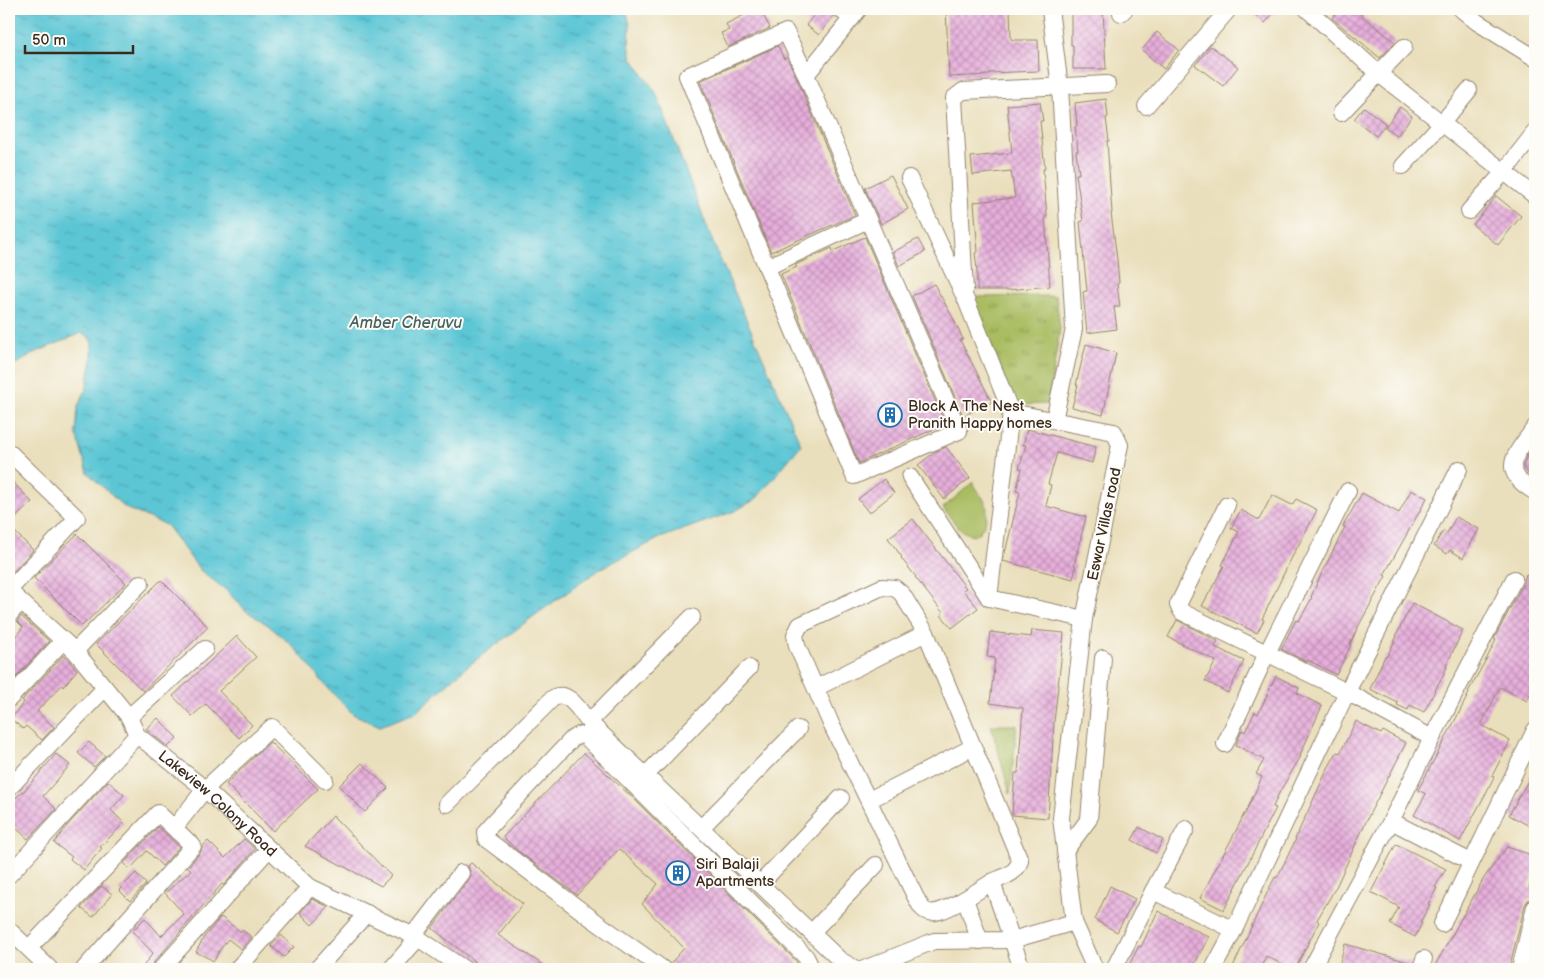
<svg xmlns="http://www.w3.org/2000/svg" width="1544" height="978" font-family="'Balsamiq Sans',sans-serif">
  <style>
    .grass { fill: #a9bc60; stroke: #72733f }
    .park { fill: url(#park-tufts); stroke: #72733f }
    .water { fill: url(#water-ripples); stroke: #4b787a }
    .building { fill: url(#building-cross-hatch) }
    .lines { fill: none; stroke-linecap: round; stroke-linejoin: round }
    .minor-casing { stroke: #92846d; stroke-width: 18 }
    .minor { stroke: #fff; stroke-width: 16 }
    .labels { text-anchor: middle; stroke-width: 4; stroke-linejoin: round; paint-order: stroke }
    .poi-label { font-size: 15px; fill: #3b2a1e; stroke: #fdfcf7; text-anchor: start }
    .street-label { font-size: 15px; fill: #3b2a1e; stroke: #fdfcf7 }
    .water-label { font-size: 16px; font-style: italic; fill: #46615e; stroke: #fdfcf7 }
  </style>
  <defs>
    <pattern id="park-tufts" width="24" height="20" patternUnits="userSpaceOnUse" patternTransform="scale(1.25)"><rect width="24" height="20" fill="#a9bc60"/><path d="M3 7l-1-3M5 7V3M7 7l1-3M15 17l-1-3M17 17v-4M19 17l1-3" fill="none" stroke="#8b994f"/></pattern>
    <pattern id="water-ripples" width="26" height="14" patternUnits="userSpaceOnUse" patternTransform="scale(1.25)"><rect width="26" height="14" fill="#5bc6d5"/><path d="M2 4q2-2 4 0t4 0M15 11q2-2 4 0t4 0" fill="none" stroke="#4ca1ac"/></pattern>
    <pattern id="building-cross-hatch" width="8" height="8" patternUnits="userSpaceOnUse" patternTransform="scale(1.25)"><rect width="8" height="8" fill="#e7afdc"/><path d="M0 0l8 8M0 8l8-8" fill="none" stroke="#bc8fb2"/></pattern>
  </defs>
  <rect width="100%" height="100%" fill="#fdfcf7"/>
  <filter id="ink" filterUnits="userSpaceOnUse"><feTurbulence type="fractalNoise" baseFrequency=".02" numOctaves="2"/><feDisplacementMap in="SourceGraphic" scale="10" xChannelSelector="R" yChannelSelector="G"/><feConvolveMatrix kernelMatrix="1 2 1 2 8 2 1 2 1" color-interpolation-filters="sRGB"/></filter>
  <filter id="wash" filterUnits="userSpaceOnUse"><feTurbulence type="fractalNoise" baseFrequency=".0096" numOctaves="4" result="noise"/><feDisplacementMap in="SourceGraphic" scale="20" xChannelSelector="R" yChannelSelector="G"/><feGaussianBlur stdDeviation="1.12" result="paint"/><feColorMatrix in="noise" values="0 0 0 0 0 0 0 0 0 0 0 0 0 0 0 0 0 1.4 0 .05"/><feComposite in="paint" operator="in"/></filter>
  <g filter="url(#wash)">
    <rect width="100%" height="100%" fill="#eadfbc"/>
    <path class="grass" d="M973 482C976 489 983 497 986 504 989 516 984 532 973 536L960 530 943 508Z
      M991 725H1017L1010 794Z"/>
    <path class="park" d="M1056 296 1060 329 1048 404 1015 405 972 297Z"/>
    <path class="water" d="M9 9H626L630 25 629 45 632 58 656 93 714 245 801 445 756 499 735 511 660 538 600 569 534 616 464 669 415 713 380 726 353 714 327 687 294 647 268 625 245 610 226 590 200 570 166 525 125 508 88 473 76 433 78 406 86 390 92 360V343L89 337 82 333 34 353 18 363 9 364Z"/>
    <g id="blocks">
      <path class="building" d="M756 9H760L770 28 728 47 721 33 729 30 726 24Z
        M819 9H826L833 16 819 35 806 25Z
        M946 9H1010L1011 39 1013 40H1038L1039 71 989 73V75L949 77Z
        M1071 9H1103L1106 69H1073V45H1071Z
        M1248 9H1277L1265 23Z
        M1339 9H1354L1395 42 1380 58 1332 18Z
        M1157 32 1179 50 1164 69 1142 50Z
        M778 46 784 59 787 57 797 79 855 215 771 252 700 81Z
        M1211 46 1238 67 1223 86 1195 65Z
        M1106 99 1108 117 1106 118 1109 141H1107L1112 213H1111L1117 259 1119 283 1117 284 1120 307H1114L1117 329 1087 333 1083 292 1087 291 1080 222 1083 221 1076 174H1079L1076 151H1078L1075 127 1077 126 1075 103Z
        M1040 102 1043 121H1040L1045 169H1043L1047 216 1045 217 1050 286 1008 290H977V269L975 253 978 252 974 202 1015 198 1011 171 973 175 971 157 1012 153 1007 105Z
        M1364 107 1386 124 1376 136 1354 119Z
        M1400 107 1412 116 1397 136 1385 127Z
        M891 175 908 209 881 224 865 188Z
        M1496 196 1521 216 1498 245 1473 225Z
        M865 237 945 424 859 463 781 274 797 267 795 265 832 248 833 251Z
        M918 239 925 252 899 266 893 252Z
        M934 284 953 318 963 339 960 340 992 402 963 416 912 296Z
        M1086 344 1116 353 1103 415 1072 407 1078 385H1076Z
        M1027 429 1096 447 1092 463 1057 453 1048 484 1051 485 1046 506 1086 517 1074 565 1076 566 1073 579 1003 561 1020 492 1016 491 1022 469 1019 468 1026 445H1023Z
        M1535 444V479L1529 475 1523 467 1526 458Z
        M946 447 970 478 944 499 918 465 935 452Z
        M9 478 32 502 9 524Z
        M884 479 894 493 869 513 858 499Z
        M1411 490 1427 498 1384 575 1386 576 1358 627 1350 644 1351 645 1336 675 1308 660 1307 662 1281 649 1296 620 1299 621 1312 598 1311 597 1319 579 1345 527 1343 526 1362 493 1399 513Z
        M1272 495 1292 505 1296 499 1317 510 1289 563 1262 619 1264 620 1257 633 1202 606 1224 566 1222 565 1239 532 1231 528 1241 510 1259 520Z
        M1456 517 1479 529 1463 558 1450 550 1447 554 1434 546 1443 531 1447 533Z
        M913 519 966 588 963 590 978 608 952 628 941 615 943 613 915 577H916L901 558 902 557 888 538Z
        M9 526 33 550 9 576Z
        M77 534 126 583 82 626 34 578Z
        M1526 574 1535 579V685L1527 701 1500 687 1481 725 1510 741 1492 776 1494 777 1485 795 1460 841 1414 815 1426 794 1418 790 1460 711 1469 693 1468 692 1487 658 1496 640 1494 639 1523 584Z
        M161 580 208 627 143 691 96 644Z
        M1412 603 1463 630 1446 666 1447 667 1424 712 1410 705 1408 710 1397 705 1398 703 1370 689 1385 656 1387 657 1397 636H1396Z
        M21 616 49 641 9 685V645L23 627 17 621Z
        M1177 620 1218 641 1215 647 1244 661 1228 693 1205 681 1216 661 1168 637Z
        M1032 630 1064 633 1054 722 1048 818 1012 815 1015 773H1018L1023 708 990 703 995 658 987 657 990 632 1031 637Z
        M237 636 256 657 219 691 252 725 239 738 206 704 192 716 173 696Z
        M64 655 77 670 63 687 62 685 37 711 54 727 42 740 26 726 23 729 11 719 24 702 22 700Z
        M1276 676 1299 688 1297 693 1322 706 1300 755 1301 756 1280 791 1273 807 1276 808 1224 910 1200 898 1238 827 1244 814H1245L1262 777 1256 774 1264 760 1236 745 1242 730 1245 732 1255 712 1258 714Z
        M158 718 177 738 168 747 146 729Z
        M1356 721 1381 734 1383 731 1406 743 1370 813 1336 887 1317 920 1319 922 1295 969H1291L1266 956 1260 969H1232L1268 891 1275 877 1277 878 1296 839H1295L1328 768 1337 752 1340 753Z
        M89 742 105 756 94 767 78 753Z
        M270 742 318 789 273 831 226 784Z
        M584 753 633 798 797 962 795 969H673L671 963 684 948 642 904 658 884 619 849 577 895 518 851 503 837Z
        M56 754 70 765 43 796 56 809 28 839 15 827 9 834V803L25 790Z
        M362 763 388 788 365 812 339 786Z
        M1535 768V829L1509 815Z
        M108 781 124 795 111 810 124 823 100 847 102 848 84 870 70 859 72 857 54 843 66 827Z
        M333 816 391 876 381 886 305 846Z
        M158 827 179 847 162 866 147 851 130 869 124 863Z
        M1139 827 1163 840 1156 853 1132 840Z
        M244 839 255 849 224 885 222 884 154 962 151 969H141L153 953 132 931 145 918 161 936 184 914 165 893 191 870 188 867 200 853 203 846 208 841 225 858Z
        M1396 844 1446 869 1435 887 1437 888 1428 904 1430 905 1420 922 1422 923 1415 937 1390 924 1399 907 1371 892Z
        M1507 847 1535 856V869L1529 888 1535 889V897L1528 900 1525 905 1509 969H1433L1484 878Z
        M471 863 523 904 498 935 549 969H484L432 928 469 879 471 874 468 866Z
        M136 873 146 884 130 901 119 890Z
        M102 886 112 894 93 917 81 908Z
        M1110 886 1135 899 1117 932 1095 920Z
        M312 899 329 907 312 925 300 913Z
        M1158 911 1209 937 1192 969H1127L1139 946 1141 947Z
        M221 917 241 932 242 930 252 937 241 949 228 939 219 951 214 961 196 952 204 937Z
        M281 935 294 947 284 957 271 946Z
        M1345 944 1412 963 1411 969H1338Z"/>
    </g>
  </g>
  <g filter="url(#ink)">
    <use href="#blocks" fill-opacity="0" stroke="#92846d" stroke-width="1"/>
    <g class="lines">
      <g class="minor-casing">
        <g id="minor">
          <path d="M840 9 852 18"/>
          <path d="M1050 9 1060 87 1074 329 1054 420"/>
          <path d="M1307 9 1379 74 1535 196"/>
          <path d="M1461 9 1477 22 1535 58"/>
          <path d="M1121 13 1125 9"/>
          <path d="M786 32 806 75 959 431 854 476 687 76Z"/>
          <path d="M806 75 859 9"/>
          <path d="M1146 106 1229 9"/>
          <path d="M1341 113 1404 47"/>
          <path d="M1403 166 1442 123 1469 90"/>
          <path d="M909 178 966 300 1011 412 1114 432 1120 445 1084 619 1061 818 1074 922 1095 969"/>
          <path d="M1469 211 1504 172 1535 132"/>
          <path d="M767 267 868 220"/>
          <path d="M965 290 954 98 963 91 1107 84"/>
          <path d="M1535 427C1517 454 1496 469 1535 492"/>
          <path d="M9 452 77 518 9 590"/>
          <path d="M910 477 989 598 1084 619"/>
          <path d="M1227 505 1178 605 1182 612 1347 692 1432 738"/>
          <path id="s1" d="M9 591 75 651 129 717 137 735 205 789 310 887 418 938 464 969"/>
          <path d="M989 598 1011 412"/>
          <path d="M9 615 20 602"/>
          <path d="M75 651 141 583"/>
          <path d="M816 688 926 633"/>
          <path d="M9 699 63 641"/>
          <path d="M129 717 205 649"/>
          <path d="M589 722 692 617"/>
          <path d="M1225 744 1267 653 1348 491"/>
          <path d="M646 775 749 668"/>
          <path d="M9 788 105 688"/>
          <path d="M869 800 973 747"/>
          <path d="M447 804 553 698C569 689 580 712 589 722L840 960 856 969"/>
          <path d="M1391 821 1471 862"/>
          <path d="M175 827 205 789 272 727 325 780"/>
          <path d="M701 828 798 729"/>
          <path d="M1065 851 1089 819 1103 658"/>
          <path d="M9 875 137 735"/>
          <path d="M760 884 841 798"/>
          <path d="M1153 891 1234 930"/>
          <path d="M965 899 992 882"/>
          <path d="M1442 924 1535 730"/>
          <path d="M9 930 50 969"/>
          <path d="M812 932 876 865"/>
          <path d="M413 936 461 873"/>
          <path d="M980 941 965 899C955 904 933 919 923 909 920 906 918 901 916 898L832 726 797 646 795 635 800 625 882 587 895 588 902 594 926 633 1020 860C1017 874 1003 877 992 882L1022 969"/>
          <path d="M29 948 158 813 193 846 84 969"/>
          <path d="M161 969 269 849"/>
          <path d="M237 969 310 887"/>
          <path d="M317 969 367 913"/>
          <path d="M391 969 418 938"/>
          <path d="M663 969 595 921 486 839 485 832 492 824 572 739 579 735 585 736 806 957 809 963 805 969"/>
          <path d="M864 969 934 941 1012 940 1074 922"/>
          <path d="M1114 969 1153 891 1186 829"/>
          <path d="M1213 969 1234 930 1347 692 1459 469"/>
          <path d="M1311 969 1391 821 1432 738 1514 579"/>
          <path d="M1421 969 1424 959"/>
          <path d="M1520 969 1535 907"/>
        </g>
      </g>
      <use href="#minor" class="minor"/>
    </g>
  </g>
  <defs>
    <g id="building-ring" transform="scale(1.25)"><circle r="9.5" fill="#fdfcf7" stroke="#1f6fb2" stroke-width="1.5"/><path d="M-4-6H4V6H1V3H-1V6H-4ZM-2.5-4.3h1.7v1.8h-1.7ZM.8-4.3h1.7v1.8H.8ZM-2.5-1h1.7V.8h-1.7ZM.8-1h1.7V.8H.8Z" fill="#1f6fb2"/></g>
  </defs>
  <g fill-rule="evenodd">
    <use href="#building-ring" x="890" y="415"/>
    <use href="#building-ring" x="678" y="873"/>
  </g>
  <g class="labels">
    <g class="poi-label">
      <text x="908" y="411">Block A The Nest<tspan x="908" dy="17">Pranith Happy homes</tspan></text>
      <text x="696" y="869">Siri Balaji<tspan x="696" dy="17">Apartments</tspan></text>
    </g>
    <g class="street-label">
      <text transform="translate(1104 524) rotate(-78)" y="5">Eswar Villas road</text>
      <text dy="5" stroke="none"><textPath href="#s1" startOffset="300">Lakeview Colony Road</textPath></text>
    </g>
    <g class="water-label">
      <text x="406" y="328">Amber Cheruvu</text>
    </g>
  </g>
  <rect width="1544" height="978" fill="none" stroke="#fdfcf7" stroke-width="30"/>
  <path d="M25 45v8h108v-8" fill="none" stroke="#3b2a1e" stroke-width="2.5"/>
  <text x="32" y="45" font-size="15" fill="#3b2a1e" stroke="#fdfcf7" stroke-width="4" paint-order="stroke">50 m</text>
</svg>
